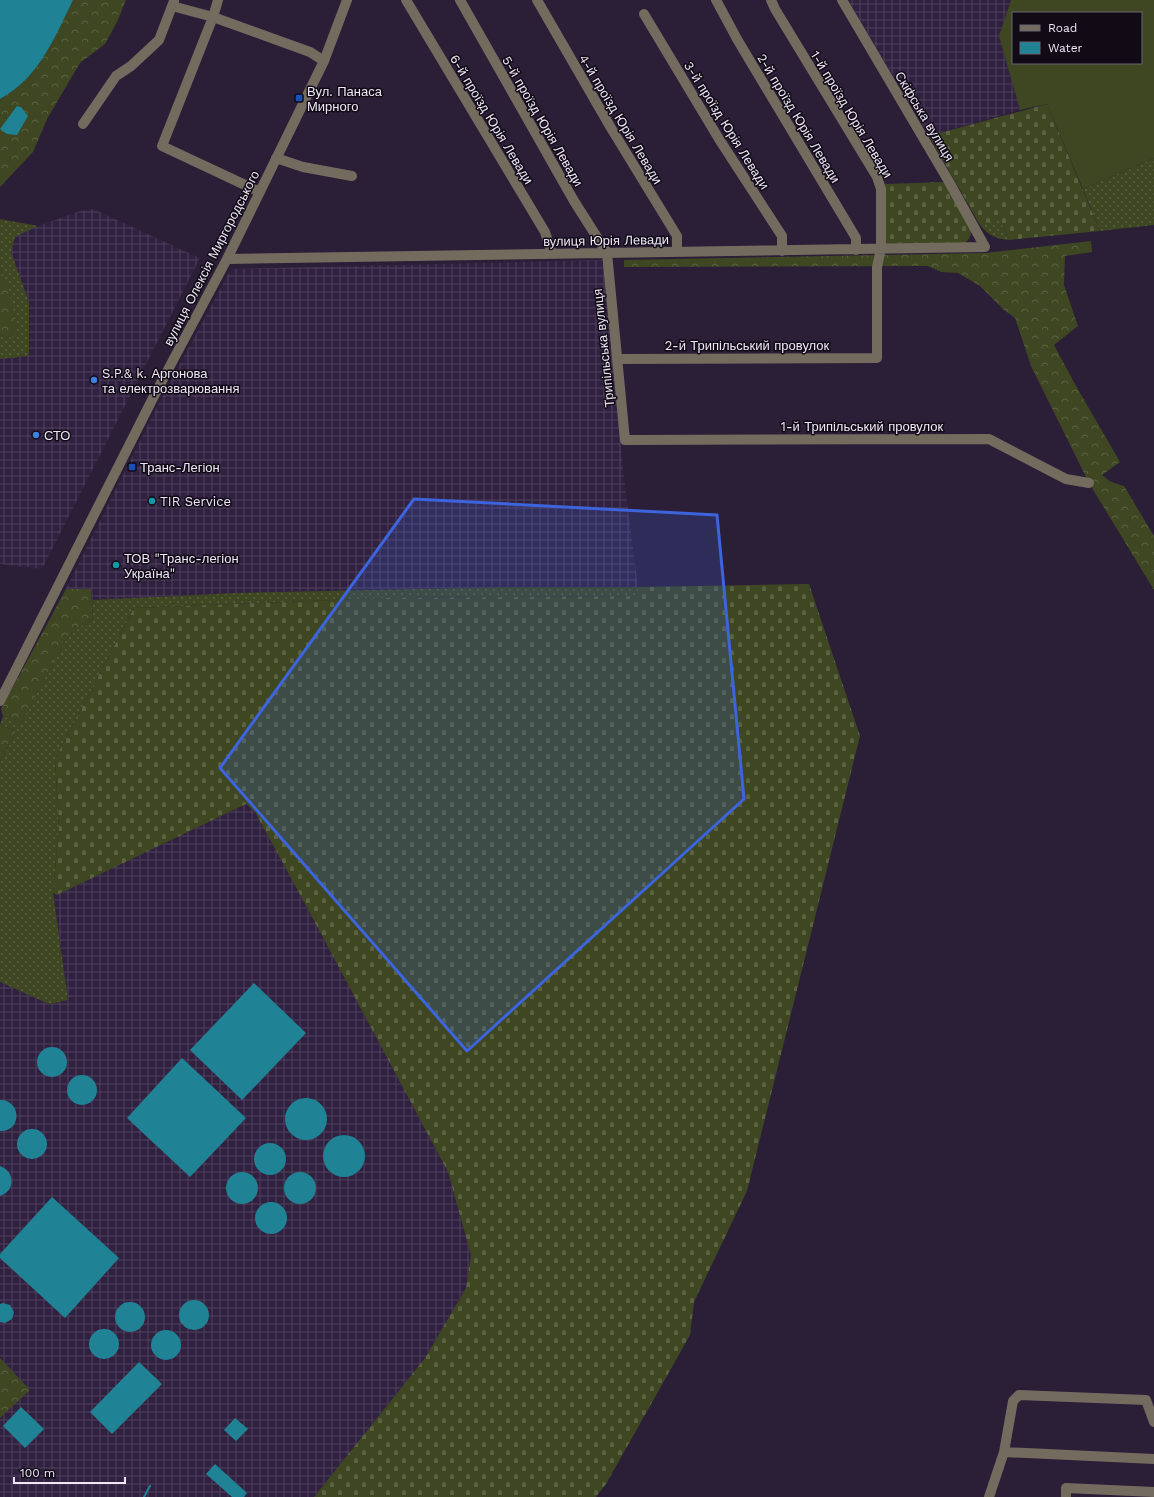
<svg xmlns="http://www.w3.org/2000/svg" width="1154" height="1497" font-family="'Work Sans',sans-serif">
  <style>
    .industrial { fill: url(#industrial-grid) }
    .grass { fill: url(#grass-dots) }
    .forest { fill: url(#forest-crowns) }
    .cemetery { fill: url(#cemetery-stones) }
    .garden { fill: #3e4721; fill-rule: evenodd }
    .water { fill: #208295 }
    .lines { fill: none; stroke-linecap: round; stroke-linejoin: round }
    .stream { stroke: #208295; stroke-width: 2 }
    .minor { stroke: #746b5f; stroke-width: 10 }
    .marked { fill: #3c65dd; fill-opacity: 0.2; stroke: #3c65dd; stroke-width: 3; stroke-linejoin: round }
    .transit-dot { fill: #1a4fb4; stroke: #110b16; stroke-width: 1.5 }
    .shop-dot { fill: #3f7fe0; stroke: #110b16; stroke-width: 1.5 }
    .culture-dot { fill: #0f9aa8; stroke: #110b16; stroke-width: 1.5 }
    .labels { text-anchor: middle; stroke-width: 3; stroke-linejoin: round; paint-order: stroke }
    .poi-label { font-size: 13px; fill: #efe7f8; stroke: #110b16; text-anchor: start }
    .street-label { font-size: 13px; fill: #efe7f8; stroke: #110b16 }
  </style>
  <defs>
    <pattern id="industrial-grid" width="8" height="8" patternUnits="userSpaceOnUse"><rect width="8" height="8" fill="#312141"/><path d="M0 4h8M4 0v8" fill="none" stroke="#4f415d"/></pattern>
    <pattern id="grass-dots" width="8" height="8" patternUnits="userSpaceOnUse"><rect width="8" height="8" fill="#3e4721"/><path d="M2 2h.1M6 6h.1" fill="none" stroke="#5a6242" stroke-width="1.8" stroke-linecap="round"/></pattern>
    <pattern id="forest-crowns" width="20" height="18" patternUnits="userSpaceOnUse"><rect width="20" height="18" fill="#3e4721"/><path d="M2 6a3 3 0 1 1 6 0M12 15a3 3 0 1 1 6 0" fill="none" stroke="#5a6242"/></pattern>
    <pattern id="cemetery-stones" width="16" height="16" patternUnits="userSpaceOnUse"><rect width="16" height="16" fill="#3e4721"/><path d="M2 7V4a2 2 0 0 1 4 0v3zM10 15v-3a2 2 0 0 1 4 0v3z" fill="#5a6242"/></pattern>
  </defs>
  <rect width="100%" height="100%" fill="#2b1e37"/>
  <path class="industrial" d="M848 0H1011L999 36 1020 110 929 136Z
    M93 209 200 258 42 569 0 564V359L29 356V302L11 252 15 237 38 226 80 211Z
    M603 260 624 478 638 587 386 589 235 593 92 600 91 589H66L162 397 231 269Z
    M246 804 255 812 304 902 448 1172 471 1255 466 1288 425 1358 314 1497H0V982L49 1004 68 1000 53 893 57 895Z"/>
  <path class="grass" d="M1154 158V225L1100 231 1083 189Z
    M999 218 1009 240C996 239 988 235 980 225Z
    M0 219 38 226 15 237 11 252 29 302V356L0 359V334L4 338 15 316 0 265Z
    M515 587H638V596L383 598 134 608 55 759 59 825 53 893 68 1000 49 1004 0 982V762L16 731 0 725 3 716 20 724 66 639 78 628 93 618 92 600 235 593Z"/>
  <path class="forest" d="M73 0H126L117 22 105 44 80 63 47 119 33 152 0 187V99C39 78 54 38 73 0Z
    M1091 241 1092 252 1065 256 1064 285 1078 326 1054 345 1076 386 1120 462 1102 475 1111 482 1124 486 1154 536V590L1089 483 1031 366 1015 318 1004 310 980 286 958 273 941 272 928 266 624 267V260L985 253Z
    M0 265C5 281 17 314 16 329 16 332 15 334 13 337L4 338 0 334Z
    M66 589H91L93 618 78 628 66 639 20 725 3 716 1 709Z
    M0 725 16 731 0 762Z
    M0 1358 30 1390 0 1418Z"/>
  <path class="cemetery" d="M1047 104 1100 231 1009 240 999 219 980 225 929 136Z
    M944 182 971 229C971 236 970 240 963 244L884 246 885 184Z
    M809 584 860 736 747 1191 694 1302 690 1335 606 1484 596 1497H314L425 1358 466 1288 471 1255 448 1172 304 902 255 812 246 804 57 895 53 893 59 825 55 759 134 608 383 598 637 596 638 587Z"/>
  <path class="garden" d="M1011 0H1154V158L1083 189 1047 104 1020 110 999 36ZM1013 13H1141V63H1013Z"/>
  <path class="water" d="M0 0H73C55 37 39 78 0 99Z
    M17 106 21 107 28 116 17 135 7 134 0 129Z
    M254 983 306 1033 242 1100 190 1050Z
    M37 1062a15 15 0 1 1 30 0a15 15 0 1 1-30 0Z
    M182 1058 246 1118 190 1177 127 1118Z
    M67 1090a15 15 0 1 1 30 0a15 15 0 1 1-30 0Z
    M285 1119a21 21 0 1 1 42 0a21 21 0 1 1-42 0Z
    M0 1100C22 1100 22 1132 0 1131Z
    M17 1144a15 15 0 1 1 30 0a15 15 0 1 1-30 0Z
    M323 1156a21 21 0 1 1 42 0a21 21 0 1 1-42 0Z
    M254 1159a16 16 0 1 1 32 0a16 16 0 1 1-32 0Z
    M0 1166C15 1171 16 1191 0 1196Z
    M226 1188a16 16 0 1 1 32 0a16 16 0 1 1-32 0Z
    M284 1188a16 16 0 1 1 32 0a16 16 0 1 1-32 0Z
    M52 1197 119 1258 65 1318 0 1258V1254Z
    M255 1218a16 16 0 1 1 32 0a16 16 0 1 1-32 0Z
    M179 1315a15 15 0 1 1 30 0a15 15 0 1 1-30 0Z
    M115 1317a15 15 0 1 1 30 0a15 15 0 1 1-30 0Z
    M3 1303 10 1305 14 1312 12 1319 5 1323 0 1322V1304Z
    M89 1344a15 15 0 1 1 30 0a15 15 0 1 1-30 0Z
    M151 1345a15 15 0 1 1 30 0a15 15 0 1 1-30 0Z
    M139 1362 162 1384 112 1434 90 1412Z
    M21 1407 44 1429 25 1448 3 1426Z
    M235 1418 248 1429 236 1441 224 1430Z
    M215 1464 247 1493 244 1497H232L206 1474Z"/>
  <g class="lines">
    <path class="stream" d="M144 1497 150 1486"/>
    <path class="minor" d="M218 0 213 17 162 146 260 192
      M406 0 545 232 552 254
      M460 0 574 201 607 253 625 440 989 439 1066 479 1089 483
      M537 0 611 128 677 236V252
      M716 0 737 39 856 238V250
      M172 6 213 17 310 52 324 61
      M644 14 719 139 782 236V251
      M83 124 116 76 131 66 159 40 174 1
      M276 158 303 167 352 176
      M227 259 985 247 948 180 842 0
      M617 359 877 358V267L881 249V189L877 177 775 9 771 0
      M0 701 155 394 227 259 324 61 347 0
      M1004 1452 1013 1401 1019 1395 1146 1400 1154 1422
      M989 1497 1004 1452 1154 1459
      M1066 1497V1488L1154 1492"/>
  </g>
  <path class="marked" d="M414 499 717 515 744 799 467 1051 220 768Z"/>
  <g class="transit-dot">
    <rect x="295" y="94" width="8" height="8" rx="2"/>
    <rect x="128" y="463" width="8" height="8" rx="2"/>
  </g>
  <g class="shop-dot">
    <circle cx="94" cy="380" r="4"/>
    <circle cx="36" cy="435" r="4"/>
  </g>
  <g class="culture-dot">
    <circle cx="152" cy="501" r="4"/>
    <circle cx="116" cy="565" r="4"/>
  </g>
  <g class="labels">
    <g class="poi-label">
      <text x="307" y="96">Вул. Панаса<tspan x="307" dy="15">Мирного</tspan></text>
      <text x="102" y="378">S.P.&amp; k. Аргонова<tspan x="102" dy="15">та електрозварювання</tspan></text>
      <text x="44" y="440">СТО</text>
      <text x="140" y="472">Транс-Легіон</text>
      <text x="160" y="506">TIR Service</text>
      <text x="124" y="563">ТОВ "Транс-легіон<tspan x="124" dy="15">Україна"</tspan></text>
    </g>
    <g class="street-label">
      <text transform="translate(852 114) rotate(59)" y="5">1-й проїзд Юрія Левади</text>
      <text transform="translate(925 116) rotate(59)" y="5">Скіфська вулиця</text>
      <text transform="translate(799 118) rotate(59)" y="5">2-й проїзд Юрія Левади</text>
      <text transform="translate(492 119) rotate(59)" y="5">6-й проїзд Юрія Левади</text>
      <text transform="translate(621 119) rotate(59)" y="5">4-й проїзд Юрія Левади</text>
      <text transform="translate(543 121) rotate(60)" y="5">5-й проїзд Юрія Левади</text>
      <text transform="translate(727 125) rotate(58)" y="5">3-й проїзд Юрія Левади</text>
      <text transform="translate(606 240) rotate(-1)" y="5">вулиця Юрія Левади</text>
      <text transform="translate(211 258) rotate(-63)" y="5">вулиця Олексія Миргородського</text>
      <text x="747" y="350">2-й Трипільський провулок</text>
      <text transform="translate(603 348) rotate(-96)" y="5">Трипільська вулиця</text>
      <text x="862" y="431">1-й Трипільський провулок</text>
    </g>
  </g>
  <rect x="1012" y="12" width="130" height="52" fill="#110b16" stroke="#6a6370"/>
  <rect x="1020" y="25" width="20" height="6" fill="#746b5f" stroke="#6a6370"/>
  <text x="1048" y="32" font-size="12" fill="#efe7f8">Road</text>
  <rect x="1020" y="42" width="20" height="12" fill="#208295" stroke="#6a6370"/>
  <text x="1048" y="52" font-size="12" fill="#efe7f8">Water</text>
  <path d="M14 1477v6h111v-6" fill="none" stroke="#efe7f8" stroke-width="2"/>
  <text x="20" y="1477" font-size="12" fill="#efe7f8" stroke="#110b16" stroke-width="3" paint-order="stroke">100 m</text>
</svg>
